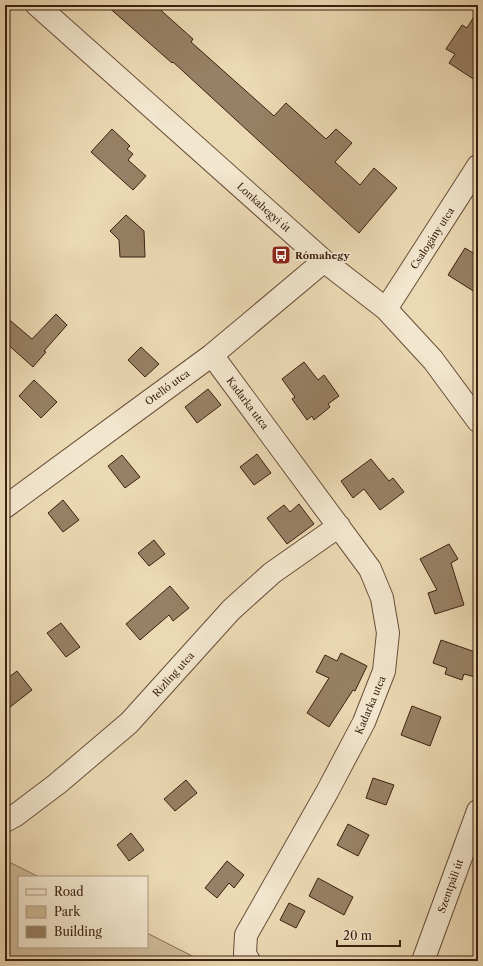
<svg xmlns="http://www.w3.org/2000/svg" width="483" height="966" font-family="'Libre Caslon Text',serif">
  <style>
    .green { fill: #cdba97; stroke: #846d54 }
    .building { fill: #978065; stroke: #3c2010 }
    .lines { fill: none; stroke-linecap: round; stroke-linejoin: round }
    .minor-casing { stroke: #684e39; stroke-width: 24 }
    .minor { stroke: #f2e6ce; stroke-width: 22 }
    .labels { text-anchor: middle; stroke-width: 4; stroke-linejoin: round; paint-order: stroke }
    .street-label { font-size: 10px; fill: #3c2010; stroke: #f2e6ce }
    .poi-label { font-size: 10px; font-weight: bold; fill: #3c2010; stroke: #f2e6ce; text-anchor: start }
  </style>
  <rect width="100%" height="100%" fill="#ebd9b3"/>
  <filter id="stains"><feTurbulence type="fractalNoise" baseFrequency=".005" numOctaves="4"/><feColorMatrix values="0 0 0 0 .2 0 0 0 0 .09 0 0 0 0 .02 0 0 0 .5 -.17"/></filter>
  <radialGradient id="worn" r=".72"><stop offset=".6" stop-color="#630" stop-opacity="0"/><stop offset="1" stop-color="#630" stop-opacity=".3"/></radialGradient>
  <path class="green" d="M5 860 39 877H19V947H147V933L202 961H5Z"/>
  <path class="building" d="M106 5H155L193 39 191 42 274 116 286 103 326 139 336 129 352 143 335 162 360 185 374 168 397 188 359 233 173 62 172 63Z
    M478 10V82L449 63 455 54 446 49 462 25 467 28Z
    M112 129 130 146 127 149 133 154 128 160 146 176 133 190 91 152Z
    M126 215 144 231 145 257H120L119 240 110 231Z
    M465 248 478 256V294L448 275Z
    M56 314 67 325 44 351 46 352 33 367 5 342V316L32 339Z
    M141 347 159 364 145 377 128 360Z
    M304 362 318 380 324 375 339 396 328 404 330 407 314 420 312 416 307 420 292 399 295 397 282 379Z
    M34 380 57 402 41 418 19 396Z
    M208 389 221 405 197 423 185 407Z
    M257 454 271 473 254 485 240 467Z
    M122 455 140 477 125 488 108 466Z
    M371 459 389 481 393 478 404 492 380 510 364 489 353 498 341 481Z
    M63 500 79 520 63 532 48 513Z
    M299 504 314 524 287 544 267 518 284 505 290 512Z
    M154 540 165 554 149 566 138 553Z
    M449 544 458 559 451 563 464 605 435 614 428 593 437 590 420 559Z
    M170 586 189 608 173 621 169 615 140 640 126 624Z
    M61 623 80 647 66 657 47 633Z
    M441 640 478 653V668L475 677 464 674 462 680 445 674 447 668 433 663Z
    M341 653 367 666 355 691 353 690 329 727 307 713 329 678 316 672 325 655 337 661Z
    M17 671 32 690 5 711V680Z
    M412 706 441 717 430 746 401 735Z
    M373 778 394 785 386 805 366 798Z
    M186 780 197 793 175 811 164 799Z
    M348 824 369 835 358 856 337 845Z
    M131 833 144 850 129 861 117 845Z
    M227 861 244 875 234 888 229 883 217 898 205 888Z
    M318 878 353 897 344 915 309 896Z
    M289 903 305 911 296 928 280 920Z"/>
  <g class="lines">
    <g class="minor-casing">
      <path id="minor" d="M37 5 324 261 386 309 433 360 478 421
        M386 309 478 166
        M212 355 370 569 382 598 388 633 384 671 364 722 327 792 246 935 245 954 249 961
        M5 507 212 355 324 261
        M5 821 16 815 57 784 129 723 231 610 272 573 339 526
        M423 961 478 811"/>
    </g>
    <use href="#minor" class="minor"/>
  </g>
  <defs>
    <g id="bus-square" transform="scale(1)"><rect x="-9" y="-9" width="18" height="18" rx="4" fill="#8f2418" stroke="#f2e6ce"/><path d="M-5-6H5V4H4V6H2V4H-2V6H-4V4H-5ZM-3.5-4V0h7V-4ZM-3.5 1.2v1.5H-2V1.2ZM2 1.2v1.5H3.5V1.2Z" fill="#fff"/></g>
  </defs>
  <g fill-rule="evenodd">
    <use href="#bus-square" x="281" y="255"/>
  </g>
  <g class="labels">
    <g class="street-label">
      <text transform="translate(264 207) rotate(42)" y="4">Lonkahegyi út</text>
      <text transform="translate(432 238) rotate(-57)" y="4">Csalogány utca</text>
      <text transform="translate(167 387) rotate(-36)" y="4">Otelló utca</text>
      <text transform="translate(248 403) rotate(53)" y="4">Kadarka utca</text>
      <text transform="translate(173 674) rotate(-48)" y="4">Rizling utca</text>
      <text transform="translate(370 705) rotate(-67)" y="4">Kadarka utca</text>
      <text transform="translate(450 886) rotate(-70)" y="4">Szentpáli út</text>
    </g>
    <g class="poi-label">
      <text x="295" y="259">Rómahegy</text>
    </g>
  </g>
  <rect width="483" height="966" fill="none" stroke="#ebd9b3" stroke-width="20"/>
  <rect x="6" y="6" width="471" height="954" fill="none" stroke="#3c2010" stroke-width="2"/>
  <rect x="10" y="10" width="463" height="946" fill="none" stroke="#3c2010"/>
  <rect x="18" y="876" width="130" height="72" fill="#f2e6ce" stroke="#a99782"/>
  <rect x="26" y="889" width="20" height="6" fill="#f2e6ce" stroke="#a99782"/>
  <text x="54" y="896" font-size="12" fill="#3c2010">Road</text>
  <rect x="26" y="906" width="20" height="12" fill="#cdba97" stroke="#a99782"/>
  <text x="54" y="916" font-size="12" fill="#3c2010">Park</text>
  <rect x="26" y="926" width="20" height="12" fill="#978065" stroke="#a99782"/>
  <text x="54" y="936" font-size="12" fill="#3c2010">Building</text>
  <path d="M337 940v6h63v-6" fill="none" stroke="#3c2010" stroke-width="2"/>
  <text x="343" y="940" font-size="12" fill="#3c2010" stroke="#f2e6ce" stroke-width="3" paint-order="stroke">20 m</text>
  <rect width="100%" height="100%" filter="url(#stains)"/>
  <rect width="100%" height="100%" fill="url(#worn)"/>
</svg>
